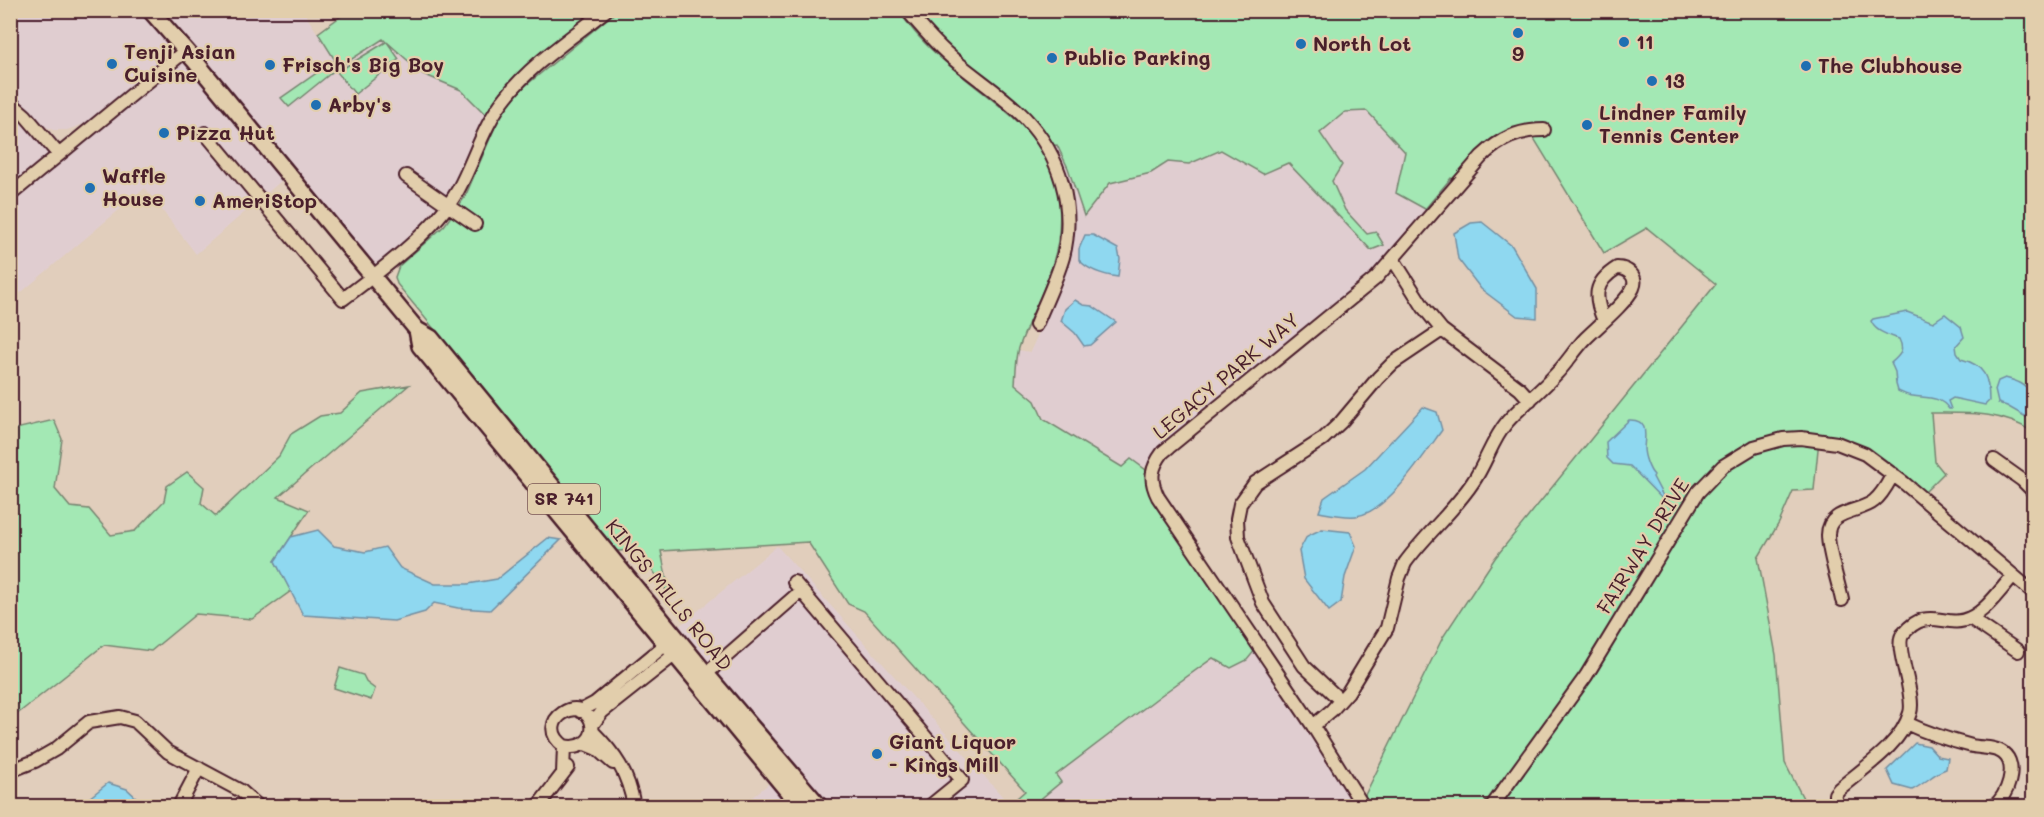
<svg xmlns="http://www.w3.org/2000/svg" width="2044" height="817" font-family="Mali,sans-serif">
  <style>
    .built { fill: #e0cdd0; fill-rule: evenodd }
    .green { fill: #a3e8b4; stroke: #768470; stroke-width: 1.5 }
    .water { fill: #8fd8f0; stroke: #738ea1; stroke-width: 1.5 }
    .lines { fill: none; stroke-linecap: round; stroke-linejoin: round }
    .minor-casing { stroke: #4a1f2b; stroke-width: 16 }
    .major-casing { stroke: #4a1f2b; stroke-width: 20 }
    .minor { stroke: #e2ceac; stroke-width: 12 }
    .major { stroke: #e2ceac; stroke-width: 15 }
    .poi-dot { fill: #1f6fb2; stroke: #e2ceac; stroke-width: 2 }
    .labels { text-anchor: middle; stroke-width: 4.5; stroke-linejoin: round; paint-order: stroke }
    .shield { fill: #e2ceac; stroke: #785452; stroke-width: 1.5 }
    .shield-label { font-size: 18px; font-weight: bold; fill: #4a1f2b }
    .poi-label { font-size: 20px; font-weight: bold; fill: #4a1f2b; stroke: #e2ceac; text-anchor: start }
    .street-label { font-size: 20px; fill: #4a1f2b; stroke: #e2ceac }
  </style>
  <rect width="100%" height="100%" fill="#e1cebc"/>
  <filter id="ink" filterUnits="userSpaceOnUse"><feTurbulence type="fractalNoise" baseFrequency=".0167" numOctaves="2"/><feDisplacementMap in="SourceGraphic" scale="12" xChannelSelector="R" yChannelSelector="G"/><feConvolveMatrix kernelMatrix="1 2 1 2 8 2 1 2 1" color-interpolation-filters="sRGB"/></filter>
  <g filter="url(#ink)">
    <path class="built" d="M10 11H303L335 60 281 98 288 107 336 69 383 39 423 74 461 90 490 119 448 206 372 276 288 175 196 254 145 188 11 301ZM87 123 94 126 59 155 40 124 53 130H67Z
      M1374 93 1454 180 1388 260 1161 451 1134 478 1000 396 1018 350 1030 352 1060 286 1074 235 1073 192 1055 145Z
      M777 546 1011 806H819L672 632Z
      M1242 632 1355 806H1019L1033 793Z
      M776 778 800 806H741Z"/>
    <path class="green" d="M348 11H606L543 61 490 119 461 90 423 74 387 42 399 59 355 94 337 72 386 42 383 39 336 69 289 107 281 98 335 60 318 33Z
      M617 11H898C906 20 912 30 921 39 983 106 1074 128 1058 241 1052 279 1031 312 1019 348 1016 359 1016 372 1015 384L1035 401 1043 419 1122 467 1131 459 1146 470 1159 511 1256 649 1247 660 1231 668 1213 658 1160 696 1056 775 1061 782 1032 806H1008L1025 791 864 611 848 604 808 542 661 551 670 596 639 550 617 551 397 284 395 277 399 266 444 226 465 197 498 120 508 104 524 87Z
      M907 11H2033V432C2001 411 1969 413 1931 413L1935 462 1944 473 1920 497 1880 464 1819 439 1814 490 1793 491 1779 523 1758 558 1776 655 1785 763 1807 806H1367L1365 795 1443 637 1495 558 1716 284 1647 228 1604 253 1529 130 1514 134 1458 184 1451 178 1425 209 1396 193 1405 152 1367 111 1345 112 1320 133 1342 165 1332 181 1345 210 1367 234 1376 232 1384 245 1371 250 1288 163 1263 174 1221 150 1189 164 1168 162 1151 173 1110 183 1084 216 1068 168 1057 145 1047 146Z
      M409 385 278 497 309 510 275 561 291 591 252 619 196 614 151 651 104 645 11 719V430L54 420 62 439 55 489 70 507 89 509 111 535 135 531 164 501 167 486 187 472 204 487 201 503 216 516 279 456 291 434 320 416 340 413 362 393Z
      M340 668 363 675 367 683 375 689 371 700 334 688Z"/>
    <path class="water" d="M1482 222 1512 246 1537 289V318L1517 316 1481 289 1458 259 1454 233 1471 223Z
      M1085 235H1093L1118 249 1120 259 1118 277C1103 275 1089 271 1079 260V249Z
      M1075 300 1083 305 1092 306 1116 322 1090 345 1084 346 1075 333 1061 321 1065 309Z
      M1907 312 1933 322 1945 314 1961 327 1964 337 1956 346 1957 353 1961 359C1985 365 1989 378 1989 401L1985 405 1953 398 1948 401 1951 409H1949C1940 396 1927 398 1913 396 1908 396 1903 393 1898 391L1896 384 1895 372 1891 363C1900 355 1905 351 1899 339 1889 335 1875 332 1871 321L1873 319Z
      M2005 378C2017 381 2025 384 2033 393V421L2007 406 1998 403 1995 390 1998 381Z
      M1423 407 1437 412 1442 430C1424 455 1387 513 1356 516 1344 517 1330 514 1319 512L1324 498 1365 469Z
      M1629 420C1649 419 1645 435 1644 448 1644 456 1649 470 1654 475L1653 477 1663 496 1674 507 1672 509 1630 466 1613 464 1607 458 1606 442Z
      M1322 529 1350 532 1356 546 1345 577 1341 602 1329 611 1304 579 1299 551 1307 536Z
      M318 530 334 546 365 552 385 547 400 568 435 584H468L497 579 548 538 561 540 490 610 458 608 434 603 425 612 394 621 303 615 275 561 291 537Z
      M1915 743 1929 746 1938 756 1948 758 1946 769C1933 773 1925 784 1912 790L1894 785 1887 770Z
      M108 783 127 789 142 803 143 806H79Z"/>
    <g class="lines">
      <g class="minor-casing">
        <path id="minor" d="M907 10C921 27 935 43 951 57 975 78 1003 95 1025 118 1060 155 1076 207 1063 257 1056 281 1045 303 1036 325
          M10 102 25 115 59 155
          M205 133 343 299C380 271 435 231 458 190 475 159 483 125 506 97 531 64 573 37 606 10
          M406 176 475 224
          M10 195 185 51
          M1393 259 1424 308 1442 330 1520 389 1530 400
          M1994 460 2022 480 2034 492
          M794 582 962 780 930 806
          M1842 600C1838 581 1828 552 1828 535 1828 509 1860 513 1874 501 1883 494 1888 483 1893 474
          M1970 618 2018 651
          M706 674 801 591
          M1340 700 1304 666 1263 603 1238 537 1237 519 1240 504 1255 483 1323 439 1341 422 1378 378 1393 363 1442 330
          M580 711 595 703 665 645
          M1906 723C1927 733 1949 740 1972 746 1981 748 1995 747 2003 753 2019 765 2007 797 1994 806
          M592 725 602 712 674 655
          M1313 726 1332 710 1348 692 1387 628 1399 578 1405 563C1426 534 1454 511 1473 482 1486 463 1492 440 1507 422 1522 405 1541 391 1556 374 1567 363 1575 349 1586 338 1598 326 1626 303 1633 288 1638 277 1628 268 1617 268 1593 283 1594 297 1604 321
          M592 731C616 755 628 773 634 806
          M585 744 597 749 613 763
          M10 771 35 761 56 749 89 722 120 717 135 721 168 752 241 791 258 806
          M563 773 564 746C531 722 584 690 592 724 595 741 578 750 564 746
          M179 806 199 768
          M538 806 568 767
          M1363 806 1313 726 1158 497C1149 479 1151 468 1163 452L1376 278 1482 156C1500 139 1518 130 1544 130
          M1492 806 1586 676 1698 492 1723 466 1754 447 1783 439 1801 438 1837 443 1865 454 1904 483 2034 593
          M1835 806V794L1839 789C1863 768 1901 745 1910 713 1916 694 1893 645 1903 634 1928 604 1946 630 1970 618 1987 610 2000 590 2013 576"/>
      </g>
      <g class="major-casing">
        <path id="major" d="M150 10 194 60 417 330 431 338 706 674 819 806
          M417 330 420 346 800 806"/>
      </g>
      <use href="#minor" class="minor"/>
      <use href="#major" class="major"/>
    </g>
  </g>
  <g class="poi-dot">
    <circle cx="1518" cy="33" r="6"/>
    <circle cx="1624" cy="42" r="6"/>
    <circle cx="1301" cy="44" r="6"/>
    <circle cx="1052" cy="58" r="6"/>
    <circle cx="112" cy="64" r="6"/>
    <circle cx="270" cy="65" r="6"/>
    <circle cx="1806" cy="66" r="6"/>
    <circle cx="1652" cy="81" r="6"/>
    <circle cx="316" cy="105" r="6"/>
    <circle cx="1587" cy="125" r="6"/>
    <circle cx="164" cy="133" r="6"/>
    <circle cx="90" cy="188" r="6"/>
    <circle cx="200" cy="201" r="6"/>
    <circle cx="877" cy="754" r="6"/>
  </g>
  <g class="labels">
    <rect class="shield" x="528" y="484" width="72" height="30" rx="4.5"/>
    <g class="shield-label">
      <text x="564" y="505">SR 741</text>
    </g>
    <g class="poi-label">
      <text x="1636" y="49">11</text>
      <text x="1313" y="51">North Lot</text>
      <text x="124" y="59">Tenji Asian<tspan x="124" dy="23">Cuisine</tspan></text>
      <text x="1518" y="61" text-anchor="middle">9</text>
      <text x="1064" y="65">Public Parking</text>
      <text x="282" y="72">Frisch's Big Boy</text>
      <text x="1818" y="73">The Clubhouse</text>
      <text x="1664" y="88">13</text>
      <text x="328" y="112">Arby's</text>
      <text x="1599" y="120">Lindner Family<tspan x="1599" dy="23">Tennis Center</tspan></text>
      <text x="176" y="140">Pizza Hut</text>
      <text x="102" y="183">Waffle<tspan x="102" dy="23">House</tspan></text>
      <text x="212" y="208">AmeriStop</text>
      <text x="889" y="749">Giant Liquor<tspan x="889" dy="23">- Kings Mill</tspan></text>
    </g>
    <g class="street-label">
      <text transform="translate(1226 376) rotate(-40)" y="7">LEGACY PARK WAY</text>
      <text transform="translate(1643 546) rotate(-58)" y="7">FAIRWAY DRIVE</text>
      <text transform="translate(669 595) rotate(51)" y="7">KINGS MILLS ROAD</text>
    </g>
  </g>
  <rect width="2044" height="817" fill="none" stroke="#e2ceac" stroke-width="36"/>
  <rect x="18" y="18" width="2008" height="781" fill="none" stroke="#4a1f2b" stroke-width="2" filter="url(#ink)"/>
</svg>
